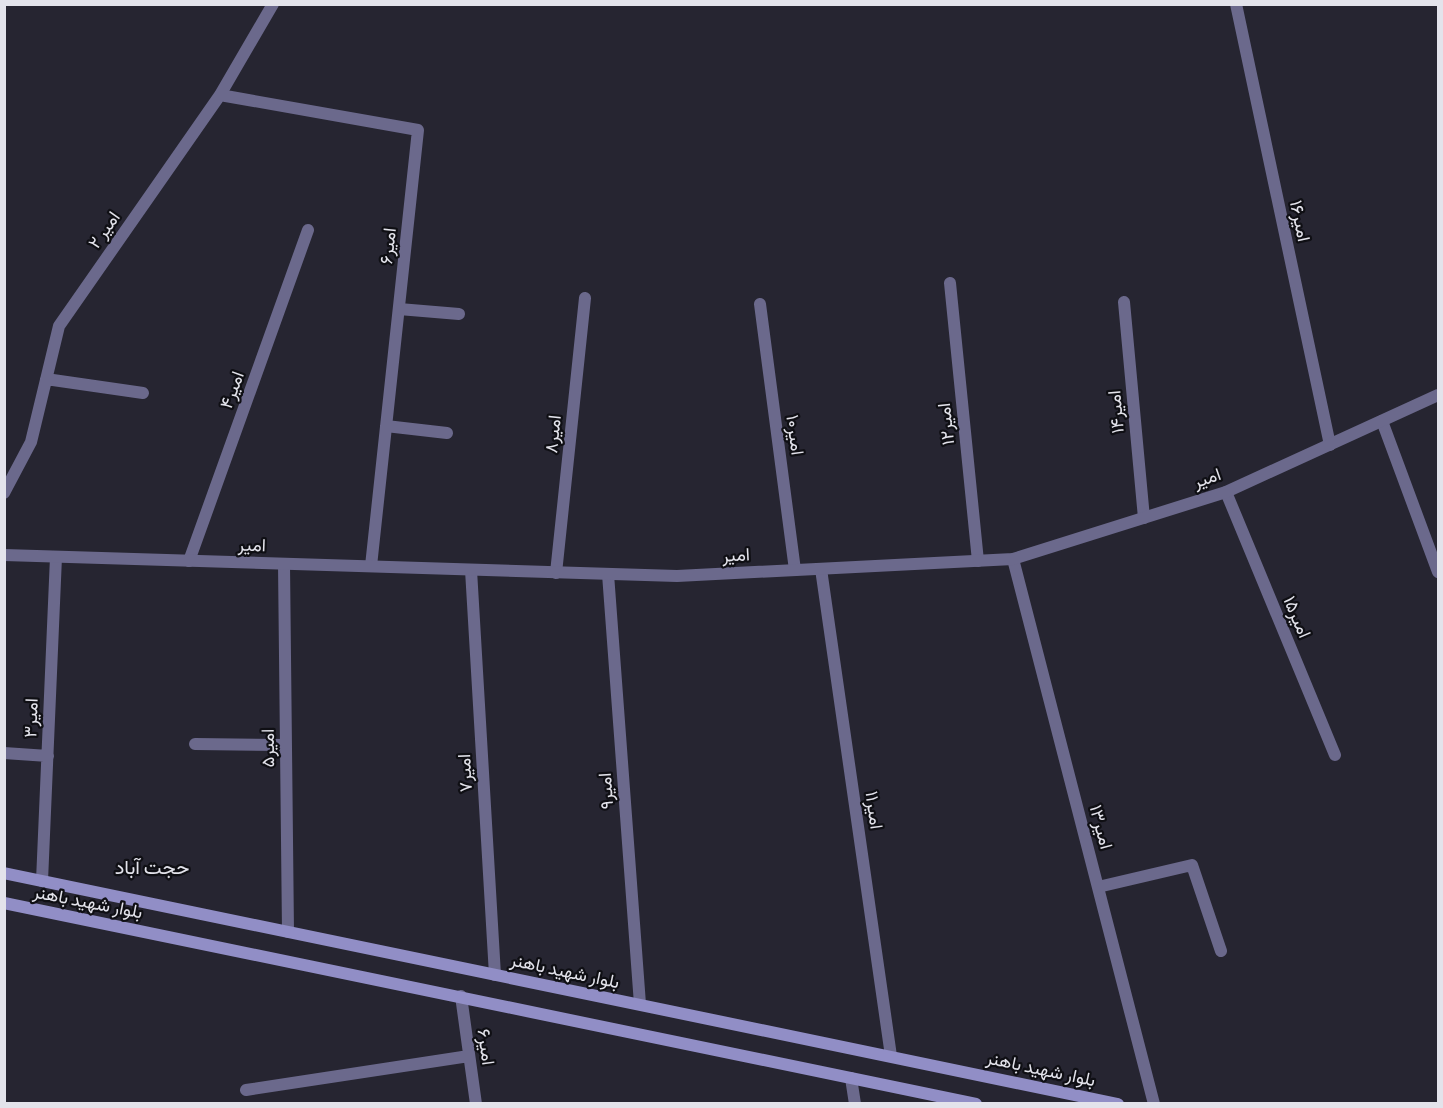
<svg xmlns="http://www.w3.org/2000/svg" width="1443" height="1108" font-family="'Crimson Pro',Vazirmatn,serif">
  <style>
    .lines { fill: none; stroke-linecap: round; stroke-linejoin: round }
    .minor { stroke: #6b698c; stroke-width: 12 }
    .tertiary { stroke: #6b698c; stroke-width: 12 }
    .secondary { stroke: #918ec6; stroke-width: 12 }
    .labels { text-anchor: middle; stroke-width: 4.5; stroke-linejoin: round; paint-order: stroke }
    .street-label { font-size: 18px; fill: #e3e3eb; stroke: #0f0f14 }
    .neighbourhood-label { font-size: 20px; fill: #e3e3eb; stroke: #0f0f14 }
  </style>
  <rect width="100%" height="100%" fill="#262531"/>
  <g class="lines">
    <path class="minor" d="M1236 4 1330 445
      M220 95 418 130 371 566
      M950 283 978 561
      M1124 302 1144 518
      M760 304 795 570
      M399 309 459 314
      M46 379 143 393
      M1382 421 1438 572
      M386 426 447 433
      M1226 492 1335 755
      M4 493 31 442 59 326 220 95 273 4
      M1013 559 1154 1104
      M189 561 308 230
      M284 564 288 932
      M821 569 891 1056
      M471 570 495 975
      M556 573 585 298
      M608 574 640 1004
      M195 744 286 745
      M4 753 48 756
      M42 881 56 557
      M1098 887 1192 865 1221 951
      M461 996 476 1104
      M851 1078 855 1104
      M246 1090 469 1056"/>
    <path class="tertiary" d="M4 555 677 576 1013 559 1226 492 1438 395"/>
    <path class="secondary" d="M4 873 1118 1104
      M4 903 976 1104"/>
  </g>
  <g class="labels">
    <g class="street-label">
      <text transform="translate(1300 221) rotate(78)" y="6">امیر۱۶</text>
      <text transform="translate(104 230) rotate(-55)" y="6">امیر ۲</text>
      <text transform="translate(388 246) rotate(-84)" y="6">امیر۶</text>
      <text transform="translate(232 390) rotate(-70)" y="6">امیر۴</text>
      <text transform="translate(1116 412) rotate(-95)" y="6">امیر۱۴</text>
      <text transform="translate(946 424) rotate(-96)" y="6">امیر۱۲</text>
      <text transform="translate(553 434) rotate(-84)" y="6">امیر۸</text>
      <text transform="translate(795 435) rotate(82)" y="6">امیر۱۰</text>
      <text transform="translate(1207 478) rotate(-19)" y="6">امیر</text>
      <text transform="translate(252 545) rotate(2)" y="6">امیر</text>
      <text transform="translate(736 555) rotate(-3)" y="6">امیر</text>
      <text transform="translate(1297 617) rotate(67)" y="6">امیر۱۵</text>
      <text transform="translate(31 718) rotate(-88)" y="6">امیر۳</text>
      <text transform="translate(268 748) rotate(-91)" y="6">امیر۵</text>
      <text transform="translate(465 773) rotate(-93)" y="6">امیر۷</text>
      <text transform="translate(606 791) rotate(-94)" y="6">امیر۹</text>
      <text transform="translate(874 810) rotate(82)" y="6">امیر۱۱</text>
      <text transform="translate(1101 827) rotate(75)" y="6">امیر۱۳</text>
      <text transform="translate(88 902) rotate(11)" y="6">بلوار شهید باهنر</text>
      <text transform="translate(565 971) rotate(12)" y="6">بلوار شهید باهنر</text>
      <text transform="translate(486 1047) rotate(82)" y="6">امیر۶</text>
      <text transform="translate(1041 1069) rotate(12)" y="6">بلوار شهید باهنر</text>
    </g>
    <g class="neighbourhood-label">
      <text x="152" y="874">حجت آباد</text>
    </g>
  </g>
  <rect width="1443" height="1108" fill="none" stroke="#e3e3eb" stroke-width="12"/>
</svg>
